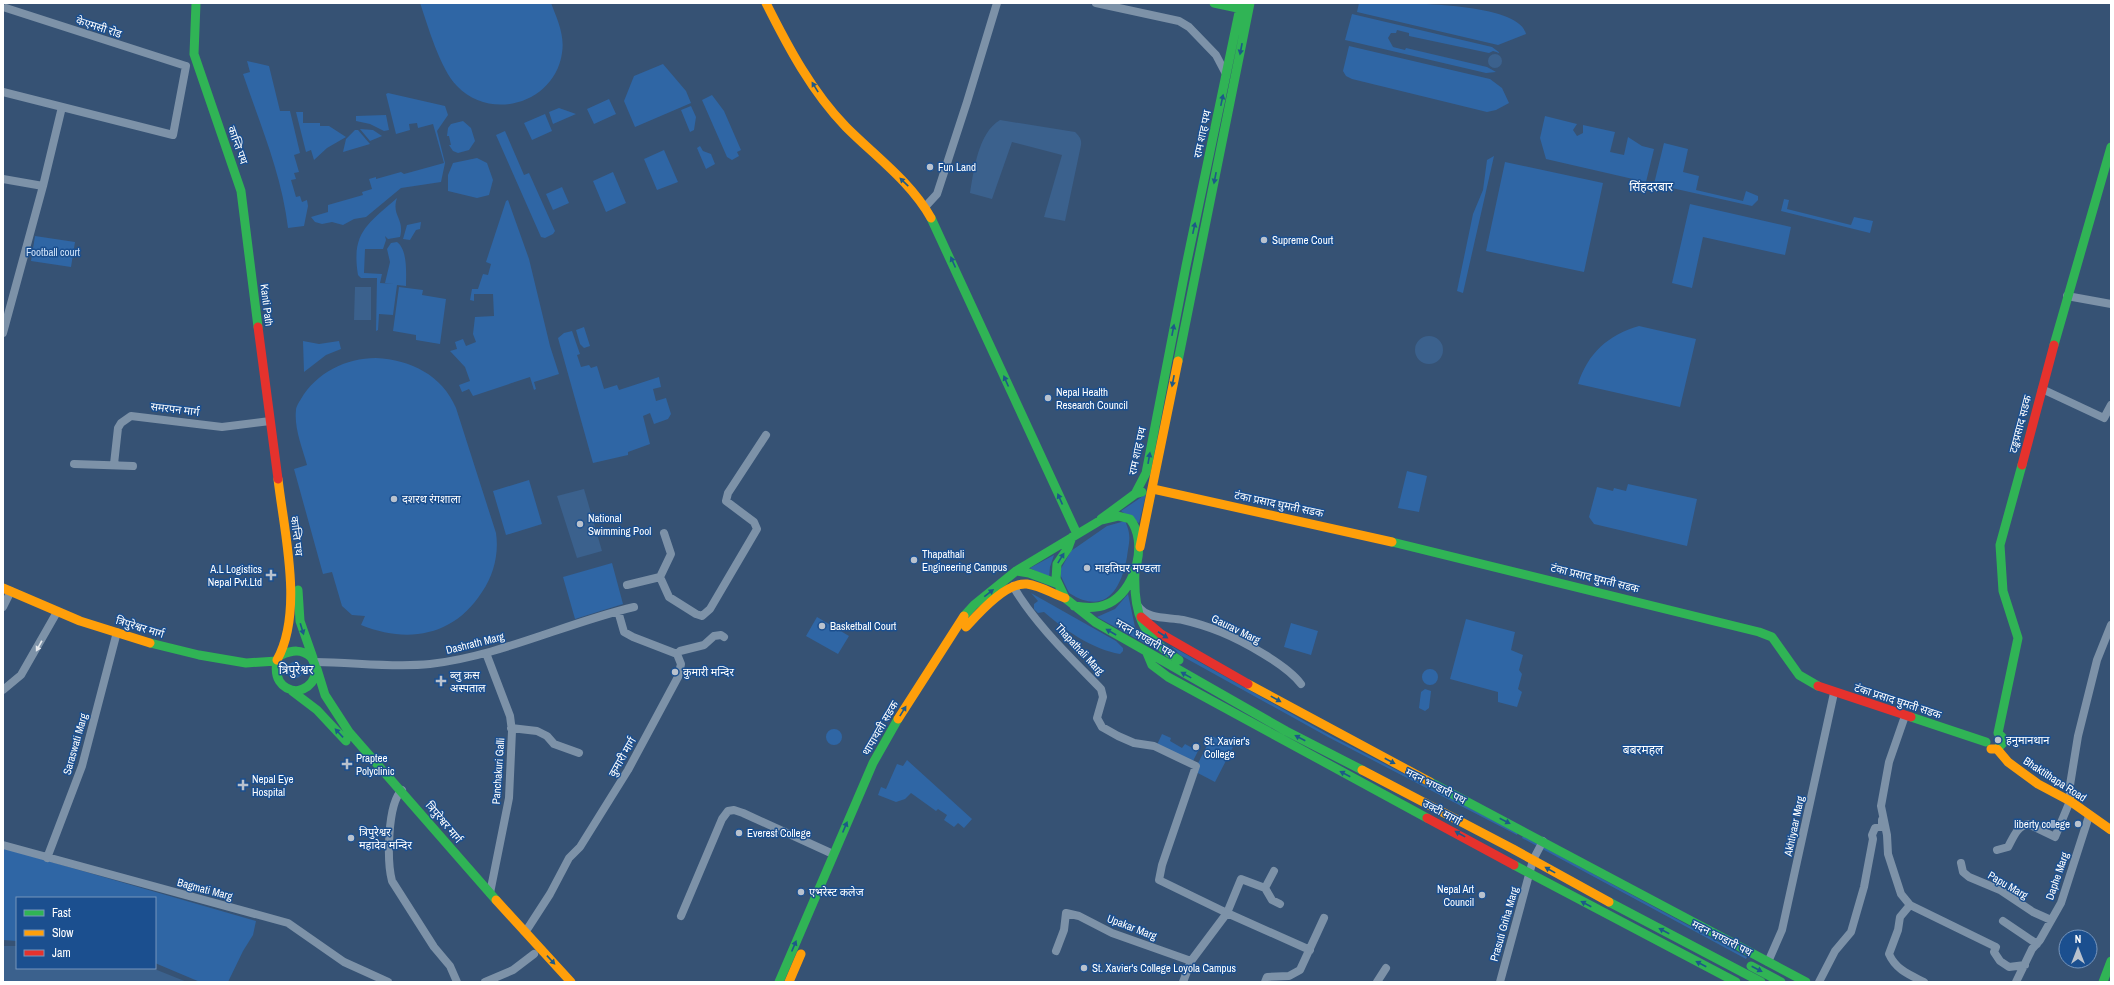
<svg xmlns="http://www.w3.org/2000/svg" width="2114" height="985" font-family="'Archivo Narrow','Noto Sans Devanagari',sans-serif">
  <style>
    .green { fill: #2f66a5 }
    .water { fill: #3b618d }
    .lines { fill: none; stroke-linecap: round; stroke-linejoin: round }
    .street { stroke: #7d92a8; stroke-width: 8 }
    .fast { stroke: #30b455; stroke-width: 9 }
    .slow { stroke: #ff9f0a; stroke-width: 9 }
    .jam { stroke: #e5322d; stroke-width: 9 }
    .oneway { fill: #1d5989 }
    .oneway2 { fill: #e5e9ee }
    .poi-dot { fill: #b9c2ce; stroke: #1b4f8f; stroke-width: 1.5 }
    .labels { text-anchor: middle; stroke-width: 3; stroke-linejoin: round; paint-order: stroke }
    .street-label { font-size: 11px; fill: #fff; stroke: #1b4f8f }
    .poi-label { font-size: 11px; fill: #fff; stroke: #1b4f8f; text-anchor: start }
    .park-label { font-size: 11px; fill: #cfe3fa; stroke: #1b4f8f }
    .neighbourhood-label { font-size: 12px; fill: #fff; stroke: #1b4f8f }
  </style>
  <rect width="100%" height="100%" fill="#365274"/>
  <path class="green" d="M420 3H551C557 19 565 35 562 53 555 103 491 122 457 86 440 69 428 26 420 3Z
    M1359 3C1390 3 1519 0 1526 34L1498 45 1357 12Z
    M1352 14 1492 47 1500 53 1493 51 1489 53 1409 36V33L1397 30 1396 33H1391L1388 38 1393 47 1405 50 1406 48 1487 67 1496 72 1486 73 1345 40Z
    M1349 46 1490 79 1502 88 1509 103 1496 110 1487 112 1352 79 1346 76 1343 71Z
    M247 61 269 66 280 111H290L300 153 294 155 299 172 294 173 296 179 291 180 296 197 300 196 302 202 307 200 308 206 304 226 288 228C282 175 260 124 243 74L250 72Z
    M663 64 686 91 691 103 635 127 624 101 634 76Z
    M388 93 445 106 448 115 437 131 445 163 441 182 401 188 366 217 354 219 343 225 332 222 322 224 315 222 311 217 328 212V205L363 195 362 192 372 189 369 179 376 177V179L401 172 404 174 444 163 433 124 418 128 417 123 409 124 410 130 396 134 386 94Z
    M712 95 724 111 741 150 737 152 739 156 732 160 727 157 702 100Z
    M609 99 616 114 594 124 587 109Z
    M691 106 696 117 694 130 690 132 681 110Z
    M559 108 576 114 553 124 549 112Z
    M296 112H303V123H320V126H329L346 137 327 148 314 160 311 150 306 152Z
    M545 114 552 131 532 140 524 123Z
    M386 115 389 130 384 131 370 124 356 121V116Z
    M1545 116 1577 124 1573 130 1577 136 1583 133V125L1615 132 1610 152 1624 155 1628 137 1642 146 1654 149 1646 182 1546 159 1540 138Z
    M463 121 471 128 475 141 469 150 458 153 453 151 449 145H451L449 136H447L448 128 451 124Z
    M360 129 373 130 382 136 370 141Z
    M355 130H358L370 144 343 152 346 139Z
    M505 131 524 175 529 173 555 231 553 234 545 238 541 237 496 135Z
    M1664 143 1688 149 1683 172 1699 176 1696 190 1743 201 1746 191 1758 196V200L1752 206 1654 184Z
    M700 146 703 151 711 154 715 164 706 169 697 148Z
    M664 150 678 182 657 190 644 159Z
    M1494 156 1463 293 1457 291 1473 214 1483 190 1487 160Z
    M477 158 487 163 493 180 489 195 477 198 448 191V175L453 163Z
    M1505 162 1603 183 1584 272 1486 251Z
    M613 172 626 203 606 212 593 181Z
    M562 187 569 203 553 210 546 194Z
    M397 198C391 216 405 218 400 237L388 239 385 236 386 240 383 249H365L364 273 382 274 380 283 394 284 385 283 390 262 387 249 391 243 397 242C408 250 406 274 406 286L397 285 393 315 379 314 378 330 376 331 377 278H361L358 275C351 232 368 224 397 198Z
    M1784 199 1789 200 1787 209 1851 225 1854 217 1873 221 1870 233 1781 211Z
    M508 200 529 259 550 346 559 374 534 382 536 389 534 390 530 377 473 396 469 389 462 392 459 385 470 381 465 367 450 351 457 349 455 342 463 339 466 346 476 342 473 334 475 317 494 316 493 294H474V301L470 300 472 289H478L483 274 488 275 491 264 486 262 506 201Z
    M1690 204 1791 227 1785 255 1703 237 1692 288 1672 283Z
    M421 222 420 229 416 230 410 240 403 239 407 225Z
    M35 236 75 242 71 267 31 261Z
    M399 287 423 290 422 295 446 299 440 344 416 340V335L393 331Z
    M1639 326 1696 339 1680 407 1578 384C1588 353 1608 335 1639 326Z
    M584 327 590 346 584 348 580 344 576 330Z
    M572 331 580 354 577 355 581 367 589 365 591 368 597 366 604 389 617 385 619 390 659 377 661 387 653 389 656 401 666 398 671 414 668 419 654 424 650 413 643 416 650 444 628 452V455L593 463 558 338 564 333Z
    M303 341 319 344 339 341 341 349 326 355 304 372Z
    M376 358C411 360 442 375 456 408L496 533C499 553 494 575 482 592 454 636 408 644 361 625L365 616 352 615 342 606 332 572 323 574 294 469 307 465C302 447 294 428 296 410 296 407 299 402 301 399 316 373 346 358 376 358Z
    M1407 471 1427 476 1419 512 1398 508Z
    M529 480 542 524 506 535 493 491Z
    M1628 484 1697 499 1687 546 1594 524 1589 517 1597 487 1613 491 1614 488 1626 491Z
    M1146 494 1139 523 1121 511Z
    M1125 521C1132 536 1129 541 1127 557 1121 590 1105 616 1069 593L1059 572 1071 551 1107 526Z
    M1054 555 1050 567 1049 578 1030 568Z
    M612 563 623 604 575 619 563 577Z
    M1031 593 1116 641 1123 648V651L1120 654C1092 649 1066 631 1044 612L1038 613 1034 609V604L1038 601Z
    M1128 594 1135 627 1146 644 1097 617 1115 609Z
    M817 617 849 636 838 654 806 636Z
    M1466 619 1515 632 1511 650 1523 655 1519 670 1522 674 1518 689 1522 692 1517 707 1498 702V692L1450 679Z
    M1291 623 1318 631 1311 655 1284 647Z
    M1171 646 1329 735 1518 833 1517 835 1328 737 1180 655Z
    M287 670a8 8 0 1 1 16 0a8 8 0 1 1-16 0Z
    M1422 677a8 8 0 1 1 16 0a8 8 0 1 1-16 0Z
    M1425 689 1431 691 1429 708 1425 711 1419 708 1421 692Z
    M826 737a8 8 0 1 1 16 0a8 8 0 1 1-16 0Z
    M1162 734 1171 738 1170 741 1182 748 1185 744 1198 751 1191 765 1156 747Z
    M1212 736 1233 747 1215 782 1194 771Z
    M907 760 972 819 964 828 958 823 954 827 944 820 947 815 938 809 936 811 911 793 905 799 896 802 878 795 881 787 886 789 897 764 903 766Z
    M1523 836 1747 957 1746 959 1522 838Z
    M3 848 256 921 253 935 243 951 228 982H200L155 963V898H17V941L3 940Z"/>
  <path class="water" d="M1488 61a7 7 0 1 1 14 0a7 7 0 1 1-14 0Z
    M1000 120 1075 132C1079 136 1082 139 1081 145L1065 221 1044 217 1062 155 1012 142 992 199 970 193C974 170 978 133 1000 120Z
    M355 287H371V320H354Z
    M1415 350a14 14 0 1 1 28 0a14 14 0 1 1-28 0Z
    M584 489 602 551 577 558 557 496Z
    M3 946H17V968H152L187 982H3Z"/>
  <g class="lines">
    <path class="street" d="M1096 3 1179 21 1189 27 1216 55 1226 74
      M6 8 186 66
      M3 92 173 135 186 66
      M3 179 43 186 3 333
      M43 186 62 107
      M925 207 937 194 967 102 997 3
      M2067 296 2111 304
      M2042 389 2104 418 2111 405
      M74 464 133 466
      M114 464 118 428 121 423 131 416 222 427 270 421
      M660 577 671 554 664 533
      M627 585 660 577 669 597 696 614 702 616 710 609 757 529 754 522 726 501 728 493 766 435
      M1013 586C1034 623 1071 658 1101 689L1103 697 1097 718 1102 727 1118 736 1134 743 1154 746 1196 766 1162 865 1159 880 1227 913 1310 950
      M1138 606C1147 620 1169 617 1183 620 1196 623 1209 627 1221 632 1243 641 1287 665 1301 684
      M3 607 11 591
      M486 653 510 716 512 731 509 798 490 893
      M677 654 680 651 704 645 714 636 721 635 724 637
      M315 662C353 662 392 668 430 664 500 656 566 623 634 607
      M3 690 21 675 57 612
      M1905 716 1889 762 1881 806 1887 835 1888 854 1901 894 1910 905 1996 947 1994 952 2000 961 2009 967 2025 965
      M511 728 537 731 547 736 554 744 579 753
      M402 790C387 804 387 862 392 881L434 947 450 966 457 982
      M3 845 288 923 344 962 388 982
      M1997 850 2008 847C2013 838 2017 826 2028 824L2055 837 2070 801V785L2078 736 2097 660 2111 625
      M47 858 82 766 117 632
      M1961 863 1963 872 1969 877 2000 890 2033 912 2051 920
      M1265 888 1274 871
      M1910 905 1900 917 1898 930 1889 954C1896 970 1910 975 1924 982
      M681 916 722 819 728 811 734 810 743 813 833 854
      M2003 921 2037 944
      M524 931 528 928 550 894 569 858 580 847 628 770 678 677 681 664 677 654 633 637 624 632 618 611
      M1056 951 1064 930 1066 913 1079 916 1112 933 1191 961
      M1768 962 1782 930 1834 693
      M485 982 513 970 534 954
      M1183 982 1191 961 1227 913 1241 879 1265 888 1272 900 1280 904
      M1265 982 1267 977 1289 976 1300 970 1324 918
      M1377 982 1386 968
      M1500 982 1533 860 1543 841
      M1819 982 1835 951 1851 932 1864 887 1873 839 1872 835 1875 828 1882 826V820
      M2016 982 2032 949 2040 940 2061 903 2089 816"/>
    <path class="fast" d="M196 3 194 54 241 191 258 327
      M1214 3 1247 10
      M931 218 1077 534
      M2054 345 2111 147
      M1178 361 1250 3
      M1135 494 1146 473 1186 266 1241 3
      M1101 519 1135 494 1142 492
      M1072 537 1068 548 1057 564 1056 579 1065 598 1095 622 1286 731 1362 770
      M1392 542 1759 632 1772 637 1799 675 1818 686
      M1135 569C1133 613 1141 636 1179 660
      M1016 571 1029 573 1058 584
      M298 590 300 621 313 658
      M964 616 974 605 1016 571 1101 520 1118 516 1130 519C1148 542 1136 586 1113 601 1101 609 1087 608 1074 606
      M150 643 199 655 246 663 277 661C274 677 280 689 297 691 314 687 321 672 311 657 301 649 293 650 281 655
      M1147 653 1152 665 1168 677 1427 818
      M317 669 325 695 349 732 496 900
      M292 691 317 710 346 741
      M1911 717 1986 742
      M1997 749 2003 743 2002 737 1998 733 2018 638 2003 591 2000 545 2022 465
      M1430 782 1806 982
      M1514 865 1736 982
      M1609 902 1761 982
      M1751 966 1781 982
      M779 982 873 763 898 719
      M2103 982 2111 961"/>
    <path class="slow" d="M766 3C788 47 812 92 846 127 876 157 910 181 931 218
      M1153 489 1392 542
      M1140 547 1178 361
      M3 588 80 621 150 643
      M966 627C979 613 1006 582 1027 584 1041 586 1053 594 1065 598
      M277 660C304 611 284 532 278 479
      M1248 684 1430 782
      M898 719 964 616
      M1991 749H1997L2008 762 2038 784 2070 801 2111 830
      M1362 770 1513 849 1609 902
      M496 900 571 982
      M789 982 801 954"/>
    <path class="jam" d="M258 327 278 479
      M2022 465 2054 345
      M1141 617 1161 634 1248 684
      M1818 686 1911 717
      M1427 818 1514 865"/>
  </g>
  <defs><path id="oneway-solid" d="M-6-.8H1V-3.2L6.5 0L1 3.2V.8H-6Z"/></defs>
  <g class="oneway">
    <use href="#oneway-solid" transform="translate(1241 49) rotate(101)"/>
    <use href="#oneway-solid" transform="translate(815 87) rotate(-122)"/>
    <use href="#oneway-solid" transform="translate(1222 100) rotate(-78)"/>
    <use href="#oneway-solid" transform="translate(1215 178) rotate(101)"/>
    <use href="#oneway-solid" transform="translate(904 182) rotate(-136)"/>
    <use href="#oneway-solid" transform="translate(1194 228) rotate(-78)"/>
    <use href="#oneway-solid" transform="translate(953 262) rotate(-114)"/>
    <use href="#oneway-solid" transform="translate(1173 330) rotate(-79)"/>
    <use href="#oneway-solid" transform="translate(1006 381) rotate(-114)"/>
    <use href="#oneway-solid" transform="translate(1173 381) rotate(101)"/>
    <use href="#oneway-solid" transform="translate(1149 458) rotate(-80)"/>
    <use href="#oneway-solid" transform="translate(1060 499) rotate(-114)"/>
    <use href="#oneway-solid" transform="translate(1061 558) rotate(-58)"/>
    <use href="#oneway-solid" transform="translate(989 593) rotate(-38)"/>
    <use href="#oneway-solid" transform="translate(302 629) rotate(73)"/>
    <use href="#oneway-solid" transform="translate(1111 632) rotate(-150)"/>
    <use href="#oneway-solid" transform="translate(1163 635) rotate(33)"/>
    <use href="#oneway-solid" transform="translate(1186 675) rotate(-151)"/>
    <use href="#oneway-solid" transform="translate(1276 699) rotate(29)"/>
    <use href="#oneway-solid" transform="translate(903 711) rotate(-58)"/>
    <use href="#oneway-solid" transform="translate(339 733) rotate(-133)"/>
    <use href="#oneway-solid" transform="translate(1300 738) rotate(-152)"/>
    <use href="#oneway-solid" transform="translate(1390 761) rotate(28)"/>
    <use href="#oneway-solid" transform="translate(1345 774) rotate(-152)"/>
    <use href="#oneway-solid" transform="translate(1505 821) rotate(27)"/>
    <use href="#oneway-solid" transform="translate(845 827) rotate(-67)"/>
    <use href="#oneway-solid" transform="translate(1460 834) rotate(-151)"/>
    <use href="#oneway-solid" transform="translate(1550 870) rotate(-151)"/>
    <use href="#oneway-solid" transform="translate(1586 904) rotate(-152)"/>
    <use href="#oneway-solid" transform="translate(1664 931) rotate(-152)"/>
    <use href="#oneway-solid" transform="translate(794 946) rotate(-67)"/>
    <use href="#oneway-solid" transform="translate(551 960) rotate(47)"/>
    <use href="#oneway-solid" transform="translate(1701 964) rotate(-152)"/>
    <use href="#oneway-solid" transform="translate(1757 969) rotate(27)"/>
  </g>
  <use class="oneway2" href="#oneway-solid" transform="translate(39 646) rotate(119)"/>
  <g class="poi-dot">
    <circle cx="930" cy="167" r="4"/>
    <circle cx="1264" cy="240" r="4"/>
    <circle cx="1048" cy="398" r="4"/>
    <circle cx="394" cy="499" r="4"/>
    <circle cx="580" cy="524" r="4"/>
    <circle cx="914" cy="560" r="4"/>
    <circle cx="1087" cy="568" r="4"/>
    <path d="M269 569h4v4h4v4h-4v4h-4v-4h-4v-4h4z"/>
    <circle cx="822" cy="626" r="4"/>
    <circle cx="675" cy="672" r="4"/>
    <path d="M439 675h4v4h4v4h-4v4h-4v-4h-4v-4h4z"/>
    <circle cx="1998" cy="740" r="4"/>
    <circle cx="1196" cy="747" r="4"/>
    <path d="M345 758h4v4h4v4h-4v4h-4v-4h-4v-4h4z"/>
    <path d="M241 779h4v4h4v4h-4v4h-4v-4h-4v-4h4z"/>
    <circle cx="2078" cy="824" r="4"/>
    <circle cx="739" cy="833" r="4"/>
    <circle cx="351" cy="838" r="4"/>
    <circle cx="801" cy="892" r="4"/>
    <circle cx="1482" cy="895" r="4"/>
    <circle cx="1084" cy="968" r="4"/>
  </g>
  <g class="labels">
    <g class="street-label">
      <text transform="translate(99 27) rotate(18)" y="4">केएमसी रोड</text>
      <text transform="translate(1202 134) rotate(-78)" y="4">राम शाह पथ</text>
      <text transform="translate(238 145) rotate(70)" y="4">कान्ति पथ</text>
      <text transform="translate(267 305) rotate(83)" y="4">Kanti Path</text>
      <text transform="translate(175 409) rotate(7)" y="4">समरपन मार्ग</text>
      <text transform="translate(2020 424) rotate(-75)" y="4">टङ्कप्रसाद सडक</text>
      <text transform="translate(1137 451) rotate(-78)" y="4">राम शाह पथ</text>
      <text transform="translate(1279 504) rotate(12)" y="4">टंका प्रसाद घुमती सडक</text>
      <text transform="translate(297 536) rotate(83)" y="4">कान्ति पथ</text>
      <text transform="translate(1595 578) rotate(14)" y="4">टंका प्रसाद घुमती सडक</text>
      <text transform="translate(140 627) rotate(17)" y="4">त्रिपुरेश्वर मार्ग</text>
      <text transform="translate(1236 629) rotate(26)" y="4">Gaurav Marg</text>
      <text transform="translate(1145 638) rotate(30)" y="4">मदन भण्डारी पथ</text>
      <text transform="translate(475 643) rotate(-14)" y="4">Dashrath Marg</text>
      <text transform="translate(1080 649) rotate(47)" y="4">Thapathali Marg</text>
      <text transform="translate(1898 701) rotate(18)" y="4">टंका प्रसाद घुमती सडक</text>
      <text transform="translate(880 728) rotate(-60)" y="4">थापाथली सडक</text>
      <text transform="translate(75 744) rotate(-74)" y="4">Saraswati Marg</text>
      <text transform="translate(622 757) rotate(-60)" y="4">कुमारी मार्ग</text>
      <text transform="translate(498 771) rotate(-86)" y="4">Panchakuri Galli</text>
      <text transform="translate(2055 779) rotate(33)" y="4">Bhaktithapa Road</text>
      <text transform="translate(1436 786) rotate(27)" y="4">मदन भण्डारी पथ</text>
      <text transform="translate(1442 812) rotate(28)" y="4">उक्टी मार्गा</text>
      <text transform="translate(444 822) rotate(50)" y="4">त्रिपुरेश्वर मार्ग</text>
      <text transform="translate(1794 826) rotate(-78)" y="4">Akhtiyaar Marg</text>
      <text transform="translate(2057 876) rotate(-71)" y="4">Daphe Marg</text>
      <text transform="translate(2008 885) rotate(30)" y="4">Papu Marg</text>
      <text transform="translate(205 889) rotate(15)" y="4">Bagmati Marg</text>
      <text transform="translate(1504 924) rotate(-74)" y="4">Prasuti Griha Marg</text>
      <text transform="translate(1132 927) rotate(21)" y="4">Upakar Marg</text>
      <text transform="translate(1722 938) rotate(27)" y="4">मदन भण्डारी पथ</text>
    </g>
    <g class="poi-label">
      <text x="938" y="171">Fun Land</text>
      <text x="1272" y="244">Supreme Court</text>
      <text x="1056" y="396">Nepal Health<tspan x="1056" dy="13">Research Council</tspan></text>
      <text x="402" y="503">दशरथ रंगशाला</text>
      <text x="588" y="522">National<tspan x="588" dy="13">Swimming Pool</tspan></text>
      <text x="922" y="558">Thapathali<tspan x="922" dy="13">Engineering Campus</tspan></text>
      <text x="1095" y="572">माइतिघर मण्डला</text>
      <text x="262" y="573" text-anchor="end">A.L Logistics<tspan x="262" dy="13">Nepal Pvt.Ltd</tspan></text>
      <text x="830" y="630">Basketball Court</text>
      <text x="683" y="676">कुमारी मन्दिर</text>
      <text x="450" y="679">ब्लु क्रस<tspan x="450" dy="13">अस्पताल</tspan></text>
      <text x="2006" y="744">हनुमानथान</text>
      <text x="1204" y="745">St. Xavier's<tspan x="1204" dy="13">College</tspan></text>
      <text x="356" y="762">Praptee<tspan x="356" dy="13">Polyclinic</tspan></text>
      <text x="252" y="783">Nepal Eye<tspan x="252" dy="13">Hospital</tspan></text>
      <text x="2070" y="828" text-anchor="end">liberty college</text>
      <text x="359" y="836">त्रिपुरेश्वर<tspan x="359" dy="13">महादेव मन्दिर</tspan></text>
      <text x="747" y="837">Everest College</text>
      <text x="1474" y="893" text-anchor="end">Nepal Art<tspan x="1474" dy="13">Council</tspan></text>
      <text x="809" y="896">एभरेस्ट कलेज</text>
      <text x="1092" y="972">St. Xavier's College Loyola Campus</text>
    </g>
    <g class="park-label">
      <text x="53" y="256">Football court</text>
    </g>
    <g class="neighbourhood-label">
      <text x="1651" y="191">सिंहदरबार</text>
      <text x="296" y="674">त्रिपुरेश्वर</text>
      <text x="1643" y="754">बबरमहल</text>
    </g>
  </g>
  <rect width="2114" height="985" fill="none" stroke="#ffffff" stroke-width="8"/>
  <rect x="16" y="897" width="140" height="72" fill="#1b4f8f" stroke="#7695bc"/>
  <rect x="24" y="910" width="20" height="6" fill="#30b455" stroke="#7695bc"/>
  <text x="52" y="917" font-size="12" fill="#ffffff">Fast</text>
  <rect x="24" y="930" width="20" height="6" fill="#ff9f0a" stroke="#7695bc"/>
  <text x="52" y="937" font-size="12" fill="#ffffff">Slow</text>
  <rect x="24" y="950" width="20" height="6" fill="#e5322d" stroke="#7695bc"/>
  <text x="52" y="957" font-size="12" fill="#ffffff">Jam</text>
  <g transform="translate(2078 949)"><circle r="19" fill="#1b4f8f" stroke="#7695bc"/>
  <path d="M0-3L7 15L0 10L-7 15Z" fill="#b9c2ce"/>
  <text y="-6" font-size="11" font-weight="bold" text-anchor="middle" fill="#ffffff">N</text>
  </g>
</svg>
